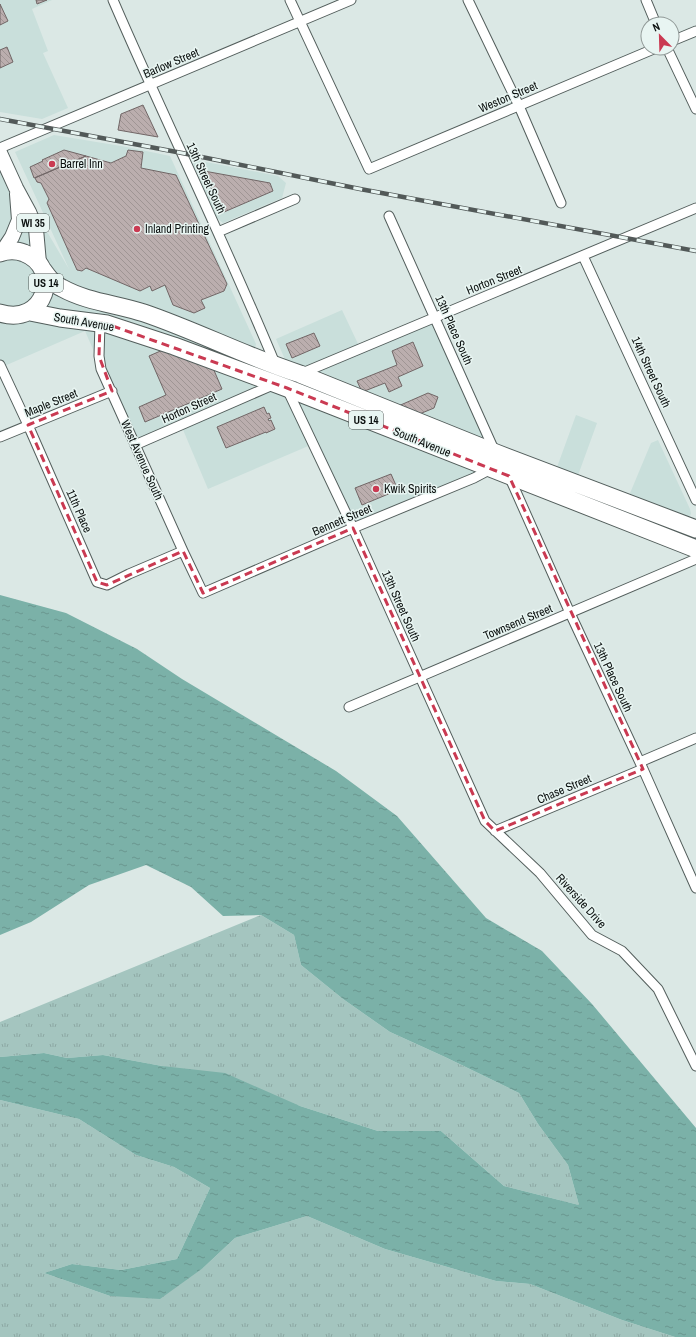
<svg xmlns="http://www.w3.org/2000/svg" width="696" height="1337" font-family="'Archivo Narrow',sans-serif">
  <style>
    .built { fill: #c9dfdb }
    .grass { fill: url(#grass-tufts) }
    .water { fill: url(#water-ripples) }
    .building { fill: url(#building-back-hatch); stroke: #716666 }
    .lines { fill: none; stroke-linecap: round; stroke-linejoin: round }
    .street-casing { stroke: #535e5c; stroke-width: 11 }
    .primary-casing { stroke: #535e5c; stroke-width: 16 }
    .highway-casing { stroke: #535e5c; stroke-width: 19 }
    .street { stroke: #fff; stroke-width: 9 }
    .primary { stroke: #fff; stroke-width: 14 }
    .highway { stroke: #fff; stroke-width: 17 }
    .rail-casing { stroke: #525958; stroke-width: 4.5 }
    .rail { stroke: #e8f5f2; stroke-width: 3; stroke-dasharray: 9; stroke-linecap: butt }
    .marked { fill: none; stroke: #ca3a52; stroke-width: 3; stroke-dasharray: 8 5; stroke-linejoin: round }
    .poi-dot { fill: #ca3a52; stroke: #e8f5f2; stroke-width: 1.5 }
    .labels { text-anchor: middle; stroke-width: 3; stroke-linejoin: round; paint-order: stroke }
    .shield { fill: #e8f5f2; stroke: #4d5553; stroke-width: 1 }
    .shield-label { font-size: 11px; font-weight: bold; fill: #0b100f }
    .street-label { font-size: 12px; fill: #0b100f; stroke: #e8f5f2 }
    .poi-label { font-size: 12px; fill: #0b100f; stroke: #e8f5f2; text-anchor: start }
  </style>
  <defs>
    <pattern id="grass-tufts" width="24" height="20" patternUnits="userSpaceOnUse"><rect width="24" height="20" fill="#a4c5bf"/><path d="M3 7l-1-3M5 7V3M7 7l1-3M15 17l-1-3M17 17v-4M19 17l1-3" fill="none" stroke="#8ca8a3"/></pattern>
    <pattern id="water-ripples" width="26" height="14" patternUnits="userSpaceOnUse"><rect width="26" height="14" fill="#7bb1a8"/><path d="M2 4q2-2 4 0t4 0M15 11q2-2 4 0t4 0" fill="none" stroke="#69978f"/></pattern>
    <pattern id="building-back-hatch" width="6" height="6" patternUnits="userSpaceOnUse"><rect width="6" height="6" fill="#bbaeae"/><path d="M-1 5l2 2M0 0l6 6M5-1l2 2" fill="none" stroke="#9f9594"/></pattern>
  </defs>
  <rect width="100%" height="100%" fill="#dbe8e5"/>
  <path class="built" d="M0 0H52L32 9 48 51 43 53 68 108 42 119 0 112Z
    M54 135 127 147 170 156 256 344 255 349 287 364 276 339 342 310 360 348 434 317 502 465 353 528 313 444 208 489 181 425 135 445 85 331 2 367 0 365V152L69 269 15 152Z
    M191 159 278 176 286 183 282 198 223 223 217 218Z
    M576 415 597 423 577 478 556 470Z
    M658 440 690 509 691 514 688 518 628 498 651 443Z"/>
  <path class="grass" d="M261 915 294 935 301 965 343 999 390 1032 445 1057 519 1093 538 1124 568 1165 579 1205 504 1186 441 1131H378L300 1106 162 1066 103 1055 67 1058 44 1053 0 1057V1022Z
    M0 1100 79 1119 136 1155 174 1167 210 1188 177 1259 121 1270 72 1264 44 1273 110 1296 203 1268 235 1238 307 1216 385 1249 496 1281 530 1284 622 1320 675 1337H0Z"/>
  <path class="water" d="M0 595 66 613 137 649 182 679 336 771 397 816 486 918 542 951 592 1004 696 1128V1337H675L622 1320 530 1284 496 1281 385 1249 307 1216 235 1238 203 1268 160 1299 110 1296 44 1273 72 1264 121 1270 177 1259 210 1188 174 1167 136 1155 79 1119 0 1100V1057L44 1053 67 1058 103 1055 162 1066 225 1073 300 1106 378 1131H441L504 1186 579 1205 568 1165 538 1124 519 1093 445 1057 390 1032 343 999 301 965 294 935 261 915 223 916 191 887 146 865 89 885 31 922 0 935Z"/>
  <path class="building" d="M36 0H47L37 4Z
    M0 4 8 21 0 25Z
    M7 47 13 62 0 68V50Z
    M143 105 158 137 118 130 121 114Z
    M64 150 86 156 34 178 30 167 43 161 42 160Z
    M128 150 143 152 141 168 176 175 227 284 224 291 201 300 205 308 194 313 173 305 165 285 152 291 150 286 140 291 86 268 82 271 77 270 47 203 49 199 41 183 37 182 35 178 86 156 111 163 126 156Z
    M204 171 270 183 273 191 224 212 218 199 216 200Z
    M314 333 320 346 292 358 286 344Z
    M413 342 423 366 398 377 402 386 389 392 385 383 362 392 357 381 397 365 392 351Z
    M165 349 213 368 222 389 145 422 139 407 166 395 149 356Z
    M428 393 438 397 434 408 417 415 396 407Z
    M264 407 267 414 269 413 271 418 268 419 269 421 271 420 275 429 266 433V432L226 448 217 427Z
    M391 474 398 490 362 505 355 488Z"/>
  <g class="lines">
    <g class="street-casing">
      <path id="street" d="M113 0C166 123 225 242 276 366
        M290 0 369 169 656 48
        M468 0 519 106 561 203
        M646 0 656 24
        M672 41 696 31
        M667 48 696 109
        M0 148 351 0
        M389 216 495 452
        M218 232 295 199
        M583 256 696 500
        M100 323 99 356 101 369 183 551 203 593 353 528 474 478 491 469
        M0 365 28 425 97 582 107 585 129 574 183 551
        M300 374C432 318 564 264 696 208
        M287 389 353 528 485 821 540 873 592 935 622 951 658 989 696 1066
        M0 437 112 391
        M135 445 275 384
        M509 476 570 613 643 769 696 888
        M349 707 696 559
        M640 762 696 738
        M495 831 643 769"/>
    </g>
    <g class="primary-casing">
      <path id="primary" d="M0 153 16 188 29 212 36 229 39 263
        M2 252 12 237 19 220 17 194"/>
    </g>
    <g class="highway-casing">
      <path id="highway" d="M0 253C7 250 17 250 24 253 63 268 45 327 0 313
        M43 270C48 277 53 284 62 288 87 302 117 304 144 313 197 331 247 357 300 374L496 453 696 529
        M30 312 60 318 107 324 174 346 287 388 696 549"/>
    </g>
    <use href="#street" class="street"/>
    <use href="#primary" class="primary"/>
    <use href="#highway" class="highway"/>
    <g class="rail-casing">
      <path id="rail" d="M0 119 182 153 360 189 696 251"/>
    </g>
    <use href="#rail" class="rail"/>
  </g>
  <path class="marked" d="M100 323 107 324 287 388 509 476 643 769 495 831 485 821 353 528 203 593 183 551 107 585 97 582 28 425 112 391 99 356Z"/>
  <g class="poi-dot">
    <circle cx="52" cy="164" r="4"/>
    <circle cx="137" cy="229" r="4"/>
    <circle cx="376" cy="489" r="4"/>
  </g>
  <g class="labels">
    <g class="shield">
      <rect x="17" y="214" width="32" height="18" rx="3"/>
      <rect x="29" y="274" width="34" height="18" rx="3"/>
      <rect x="349" y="411" width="34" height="18" rx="3"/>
    </g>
    <g class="shield-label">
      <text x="33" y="227">WI 35</text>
      <text x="46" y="287">US 14</text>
      <text x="366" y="424">US 14</text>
    </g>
    <g class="street-label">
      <text transform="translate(171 63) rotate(-23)" y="4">Barlow Street</text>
      <text transform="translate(508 97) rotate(-23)" y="4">Weston Street</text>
      <text transform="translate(206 178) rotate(65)" y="4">13th Street South</text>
      <text transform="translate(494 280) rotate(-22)" y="4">Horton Street</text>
      <text transform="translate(84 322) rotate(10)" y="4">South Avenue</text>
      <text transform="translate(454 330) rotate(66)" y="4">13th Place South</text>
      <text transform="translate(651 372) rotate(65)" y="4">14th Street South</text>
      <text transform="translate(51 403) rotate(-22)" y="4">Maple Street</text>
      <text transform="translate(189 408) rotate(-24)" y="4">Horton Street</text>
      <text transform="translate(422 442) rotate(22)" y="4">South Avenue</text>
      <text transform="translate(142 460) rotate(66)" y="4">West Avenue South</text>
      <text transform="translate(79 511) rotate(66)" y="4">11th Place</text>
      <text transform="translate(342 520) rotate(-23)" y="4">Bennett Street</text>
      <text transform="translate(401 606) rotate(66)" y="4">13th Street South</text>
      <text transform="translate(518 622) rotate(-23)" y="4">Townsend Street</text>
      <text transform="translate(613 677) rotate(65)" y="4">13th Place South</text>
      <text transform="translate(564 789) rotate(-23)" y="4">Chase Street</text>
      <text transform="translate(581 901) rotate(48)" y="4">Riverside Drive</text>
    </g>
    <g class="poi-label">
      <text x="60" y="168">Barrel Inn</text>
      <text x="145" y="233">Inland Printing</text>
      <text x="384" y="493">Kwik Spirits</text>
    </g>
  </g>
  <g transform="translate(660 36) rotate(337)"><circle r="19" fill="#e8f5f2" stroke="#909997"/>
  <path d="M0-3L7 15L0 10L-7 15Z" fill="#ca3a52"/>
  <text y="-6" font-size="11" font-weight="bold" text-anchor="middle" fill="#0b100f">N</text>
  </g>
</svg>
